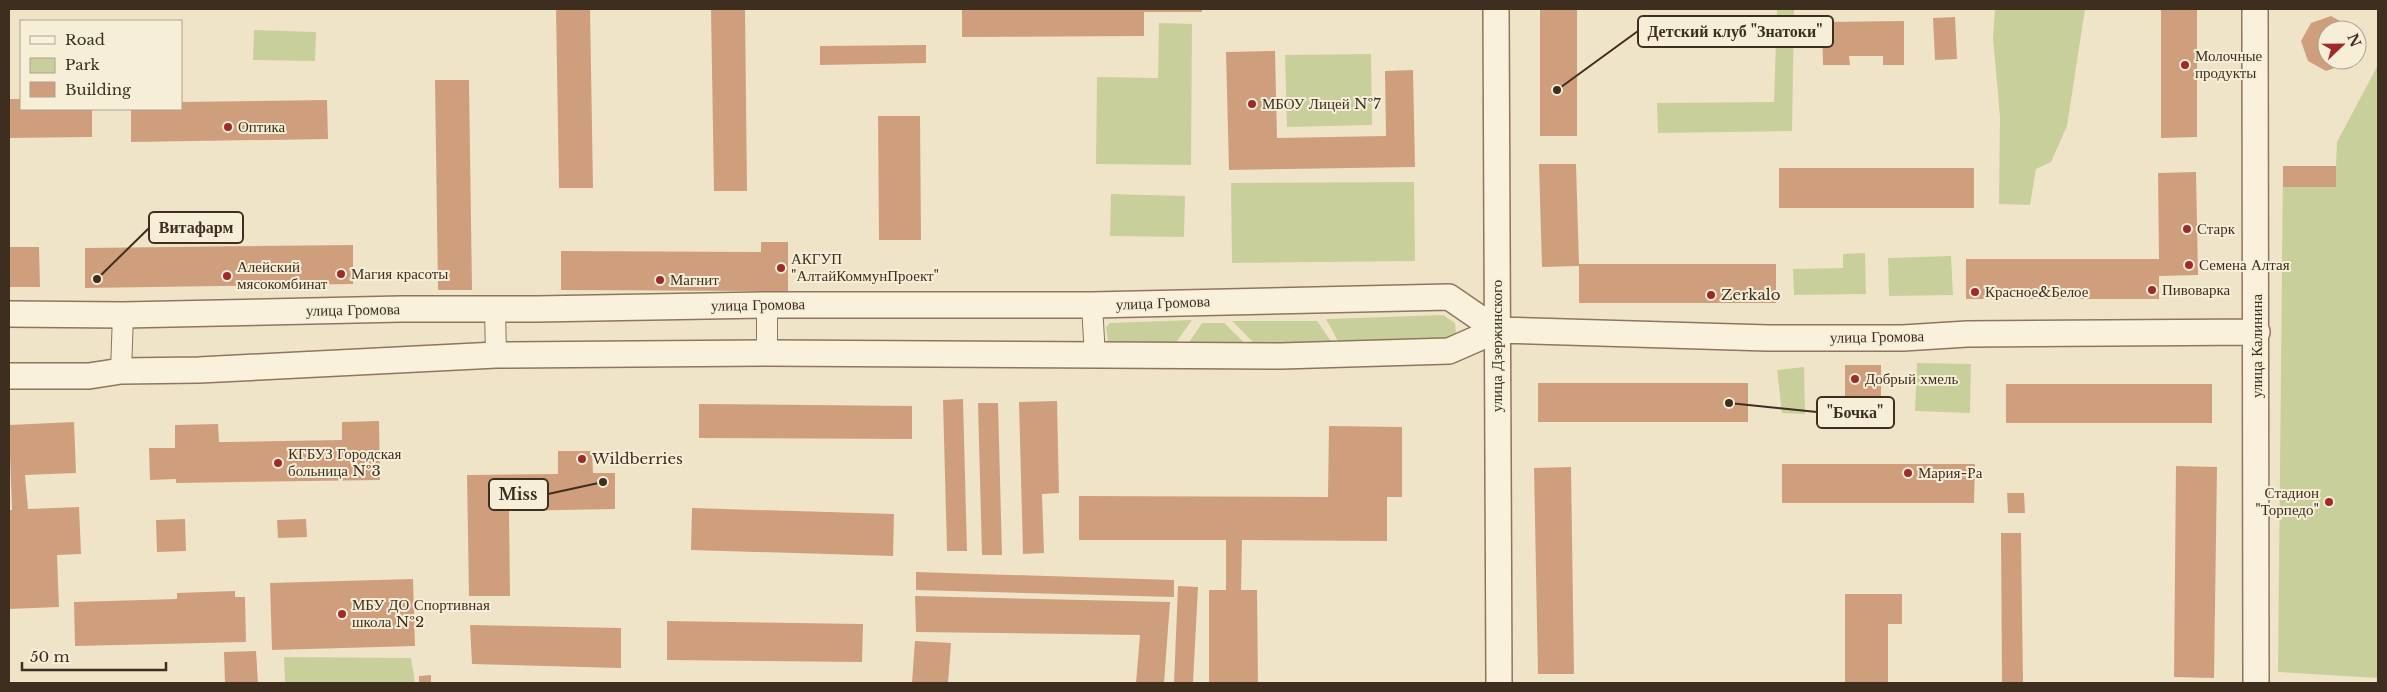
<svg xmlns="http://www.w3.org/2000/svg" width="2387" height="692" font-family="'Libre Baskerville',serif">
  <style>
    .green { fill: #c9cf9b }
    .building { fill: #cf9f7d }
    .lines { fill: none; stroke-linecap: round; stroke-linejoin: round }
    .minor-casing { stroke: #8d765c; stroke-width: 22 }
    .tertiary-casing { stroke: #8d765c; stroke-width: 28 }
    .minor { stroke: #faf1dc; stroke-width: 20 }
    .tertiary { stroke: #faf1dc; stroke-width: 25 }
    .poi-dot { fill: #9e2a2b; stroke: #f7eed8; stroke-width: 2 }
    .labels { text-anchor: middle; stroke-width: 4; stroke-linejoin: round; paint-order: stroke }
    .poi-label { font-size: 15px; fill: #3d2e20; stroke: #f7eed8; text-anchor: start }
    .street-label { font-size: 15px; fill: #3d2e20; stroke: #f7eed8 }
    .leader { fill: none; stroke: #3d2e20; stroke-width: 2 }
    .callout-dot { fill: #3d2e20; stroke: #f7eed8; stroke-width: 2 }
    .callout { fill: #f7eed8; stroke: #3d2e20; stroke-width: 2 }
    .callout-label { font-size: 16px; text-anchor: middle; font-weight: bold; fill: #3d2e20 }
  </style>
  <rect width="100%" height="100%" fill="#f0e4c8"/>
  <path class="green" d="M1995 9H2085L2067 126 2051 162 2036 169 2030 205 1999 204 2000 117 1993 38Z
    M1777 10H1794L1792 131 1658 133 1657 103 1774 102Z
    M1159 23 1192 24 1191 165 1096 164 1097 77 1158 78Z
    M254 30 316 32 315 61 253 60Z
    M1371 54 1372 125 1287 127 1285 55Z
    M2378 65V678L2278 672 2283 166H2336L2337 142Z
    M1414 182 1415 261 1232 263 1231 183Z
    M1111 194 1185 196 1184 237 1110 236Z
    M1865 253 1866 294 1794 295 1793 269 1843 268V254Z
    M1951 256 1953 295 1889 296 1888 258Z
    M1443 315 1455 323 1456 334 1446 340 1339 343 1326 319Z
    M1192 320 1175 344 1111 347 1108 341 1106 327 1110 323Z
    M1232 321H1317L1333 344 1257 346Z
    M1202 323H1224L1249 347H1186Z
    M1917 363 1971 364 1970 413 1915 411Z
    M1804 367 1805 414 1782 413 1777 370Z
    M284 657 411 658 415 683H285Z"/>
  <path class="building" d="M556 9H590L593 188H559Z
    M711 9H745L747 191H714Z
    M962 9H1202V12H1144V36L962 37Z
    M1540 9H1577V136H1540Z
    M2161 9H2197V137L2161 138Z
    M2331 16 2349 26 2350 30H2327V60H2348L2346 64 2326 71 2308 61 2301 41 2311 23Z
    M1955 17 1957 59 1935 60 1933 18Z
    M1904 21V65H1883V56H1849L1850 65H1823L1822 22Z
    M926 45V63L820 65V46Z
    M1275 51 1277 138 1386 136 1385 71 1413 70 1415 167 1229 170 1226 52Z
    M435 80H469L472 290H438Z
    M9 99H21V109H92V137L9 138Z
    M327 100 328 139 131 142V109H181V102Z
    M878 116H920L921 240H879Z
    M1539 164H1576L1579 264H1776V303H1579V266L1542 267Z
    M2283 166H2336V187H2283Z
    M1779 168H1974V208H1779Z
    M2196 172 2198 275 2159 276V299H1966V259H2159L2158 173Z
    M761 242H788V291L561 290V251L761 252Z
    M353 245V284L85 288V248Z
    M9 247H39L40 287H9Z
    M1845 365H1881V400L1845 399Z
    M1538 383H1748V422H1538Z
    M2006 384H2212V423H2006Z
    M963 399 967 551H947L943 400Z
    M1057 401 1059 493 1042 494 1044 553 1023 554 1019 402Z
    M978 403H998L1002 555H982Z
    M699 404 912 406V439L699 438Z
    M379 421 380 480 176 483V479L150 480 149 448H175V425L218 424 219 442H228L342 440V422Z
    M74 422 76 473 25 475 28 509 79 507 81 554 57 555 59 607 9 609V510H12L9 425Z
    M1329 426 1402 427V497H1387V541L1242 540 1241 590H1257L1258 683H1209V590H1226V540H1079V496L1328 497Z
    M558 451H592L593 473H615V509L509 511 510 596H469L467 475 558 474Z
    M1782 464H1975L1974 503H1782Z
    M2176 466 2217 467 2214 678 2174 677Z
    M1571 467 1574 674H1538L1534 468Z
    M2007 493H2024L2025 513H2008Z
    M692 508 894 514 893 556 691 550Z
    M185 519 186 551 157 552 156 520Z
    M306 519 307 537 278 538 277 520Z
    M2001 533H2021L2023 683H2002Z
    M916 572 1174 580V597L916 590Z
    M413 579 415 646 272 650 270 583Z
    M1178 586 1198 587 1193 683H1174Z
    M235 591V597H245L246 642 75 646 74 602 177 599V593Z
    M1845 594H1902V624H1888V683H1845Z
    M915 596 1170 602 1164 683H1136L1140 635 916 632Z
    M667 621 863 624 862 662 667 660Z
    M470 625 621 628V668L472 664Z
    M915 641 951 643 948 683H912Z
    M256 651 258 683H225L224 652Z
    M431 675V683H419V676Z"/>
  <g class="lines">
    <g class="minor-casing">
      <path id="minor" d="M1092 305 1095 357
        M495 309 496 355
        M767 353V305
        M121 371 123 315"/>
    </g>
    <g class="tertiary-casing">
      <path id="tertiary" d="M1496 9 1499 683
        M2255 9 2256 683
        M9 314 123 315 401 309H537L767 305H1092L1449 297 1497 330
        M9 376H89L121 371 199 370 496 355 767 353 1281 356 1449 351 1497 330 1768 338H1903L1967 334 2257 332"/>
    </g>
    <use href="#minor" class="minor"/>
    <use href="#tertiary" class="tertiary"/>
  </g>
  <g class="poi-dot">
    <circle cx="2185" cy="65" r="5"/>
    <circle cx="1252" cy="104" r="5"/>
    <circle cx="228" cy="127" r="5"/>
    <circle cx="2187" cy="229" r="5"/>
    <circle cx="2189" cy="265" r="5"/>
    <circle cx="781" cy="268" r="5"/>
    <circle cx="341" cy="274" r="5"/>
    <circle cx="227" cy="276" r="5"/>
    <circle cx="660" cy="280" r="5"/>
    <circle cx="2152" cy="290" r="5"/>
    <circle cx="1975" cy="292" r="5"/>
    <circle cx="1711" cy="295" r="5"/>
    <circle cx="1855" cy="379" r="5"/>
    <circle cx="582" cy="459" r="5"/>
    <circle cx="278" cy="463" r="5"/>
    <circle cx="1908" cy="473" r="5"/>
    <circle cx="2329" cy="502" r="5"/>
    <circle cx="342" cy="614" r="5"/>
  </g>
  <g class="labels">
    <g class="poi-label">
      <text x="2195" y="61">Молочные<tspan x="2195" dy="17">продукты</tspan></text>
      <text x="1262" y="109">МБОУ Лицей №7</text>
      <text x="238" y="132">Оптика</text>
      <text x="2197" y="234">Старк</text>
      <text x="791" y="264">АКГУП<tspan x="791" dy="17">"АлтайКоммунПроект"</tspan></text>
      <text x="2199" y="270">Семена Алтая</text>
      <text x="237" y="272">Алейский<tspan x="237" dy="17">мясокомбинат</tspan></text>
      <text x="351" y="279">Магия красоты</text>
      <text x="670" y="285">Магнит</text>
      <text x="2162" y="295">Пивоварка</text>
      <text x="1985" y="297">Красное&amp;Белое</text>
      <text x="1721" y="300">Zerkalo</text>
      <text x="1865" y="384">Добрый хмель</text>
      <text x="288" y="459">КГБУЗ Городская<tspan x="288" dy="17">больница №3</tspan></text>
      <text x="592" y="464">Wildberries</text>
      <text x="1918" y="478">Мария-Ра</text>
      <text x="2319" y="498" text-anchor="end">Стадион<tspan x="2319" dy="17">"Торпедо"</tspan></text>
      <text x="352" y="610">МБУ ДО Спортивная<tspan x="352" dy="17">школа №2</tspan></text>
    </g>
    <g class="street-label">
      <text transform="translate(1163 303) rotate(-2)" y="5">улица Громова</text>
      <text transform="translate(758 305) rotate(-1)" y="5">улица Громова</text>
      <text transform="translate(353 310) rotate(-1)" y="5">улица Громова</text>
      <text transform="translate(1877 337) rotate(-1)" y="5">улица Громова</text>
      <text transform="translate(1497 346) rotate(-90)" y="5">улица Дзержинского</text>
      <text transform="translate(2257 346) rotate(-90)" y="5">улица Калинина</text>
    </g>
  </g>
  <path class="leader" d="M1557 90L1638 31M97 279L149 228M1729 403L1817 412M603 482L548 494"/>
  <g class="callout-dot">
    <circle cx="1557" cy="90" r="5"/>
    <circle cx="97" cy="279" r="5"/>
    <circle cx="1729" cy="403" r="5"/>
    <circle cx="603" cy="482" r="5"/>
  </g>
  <g class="callout">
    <rect x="1638" y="16" width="195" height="31" rx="5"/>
    <rect x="149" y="212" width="94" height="31" rx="5"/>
    <rect x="1817" y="397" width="77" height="31" rx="5"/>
    <rect x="489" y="479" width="59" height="31" rx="5"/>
  </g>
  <g class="callout-label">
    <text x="1735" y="37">Детский клуб "Знатоки"</text>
    <text x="196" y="233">Витафарм</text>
    <text x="1855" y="418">"Бочка"</text>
    <text x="518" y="500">Miss</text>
  </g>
  <rect width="2387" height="692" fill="none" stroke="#3d2e20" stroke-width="20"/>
  <rect x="20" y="20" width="162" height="90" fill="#f7eed8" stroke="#ada18e"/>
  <rect x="30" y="36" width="25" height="8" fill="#faf1dc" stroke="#ada18e"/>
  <text x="65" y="45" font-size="15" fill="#3d2e20">Road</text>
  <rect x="30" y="58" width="25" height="15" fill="#c9cf9b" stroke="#ada18e"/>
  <text x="65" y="70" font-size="15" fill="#3d2e20">Park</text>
  <rect x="30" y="82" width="25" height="15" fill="#cf9f7d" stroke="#ada18e"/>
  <text x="65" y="95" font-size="15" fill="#3d2e20">Building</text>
  <g transform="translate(2342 45) rotate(68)"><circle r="24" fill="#f7eed8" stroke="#ada18e"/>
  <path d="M0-4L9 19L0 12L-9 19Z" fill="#9e2a2b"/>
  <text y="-8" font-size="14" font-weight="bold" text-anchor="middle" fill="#3d2e20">N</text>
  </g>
  <path d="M22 662v8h144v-8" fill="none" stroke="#3d2e20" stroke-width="2.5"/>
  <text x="30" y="662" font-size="15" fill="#3d2e20" stroke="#f7eed8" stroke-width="4" paint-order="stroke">50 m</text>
</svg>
